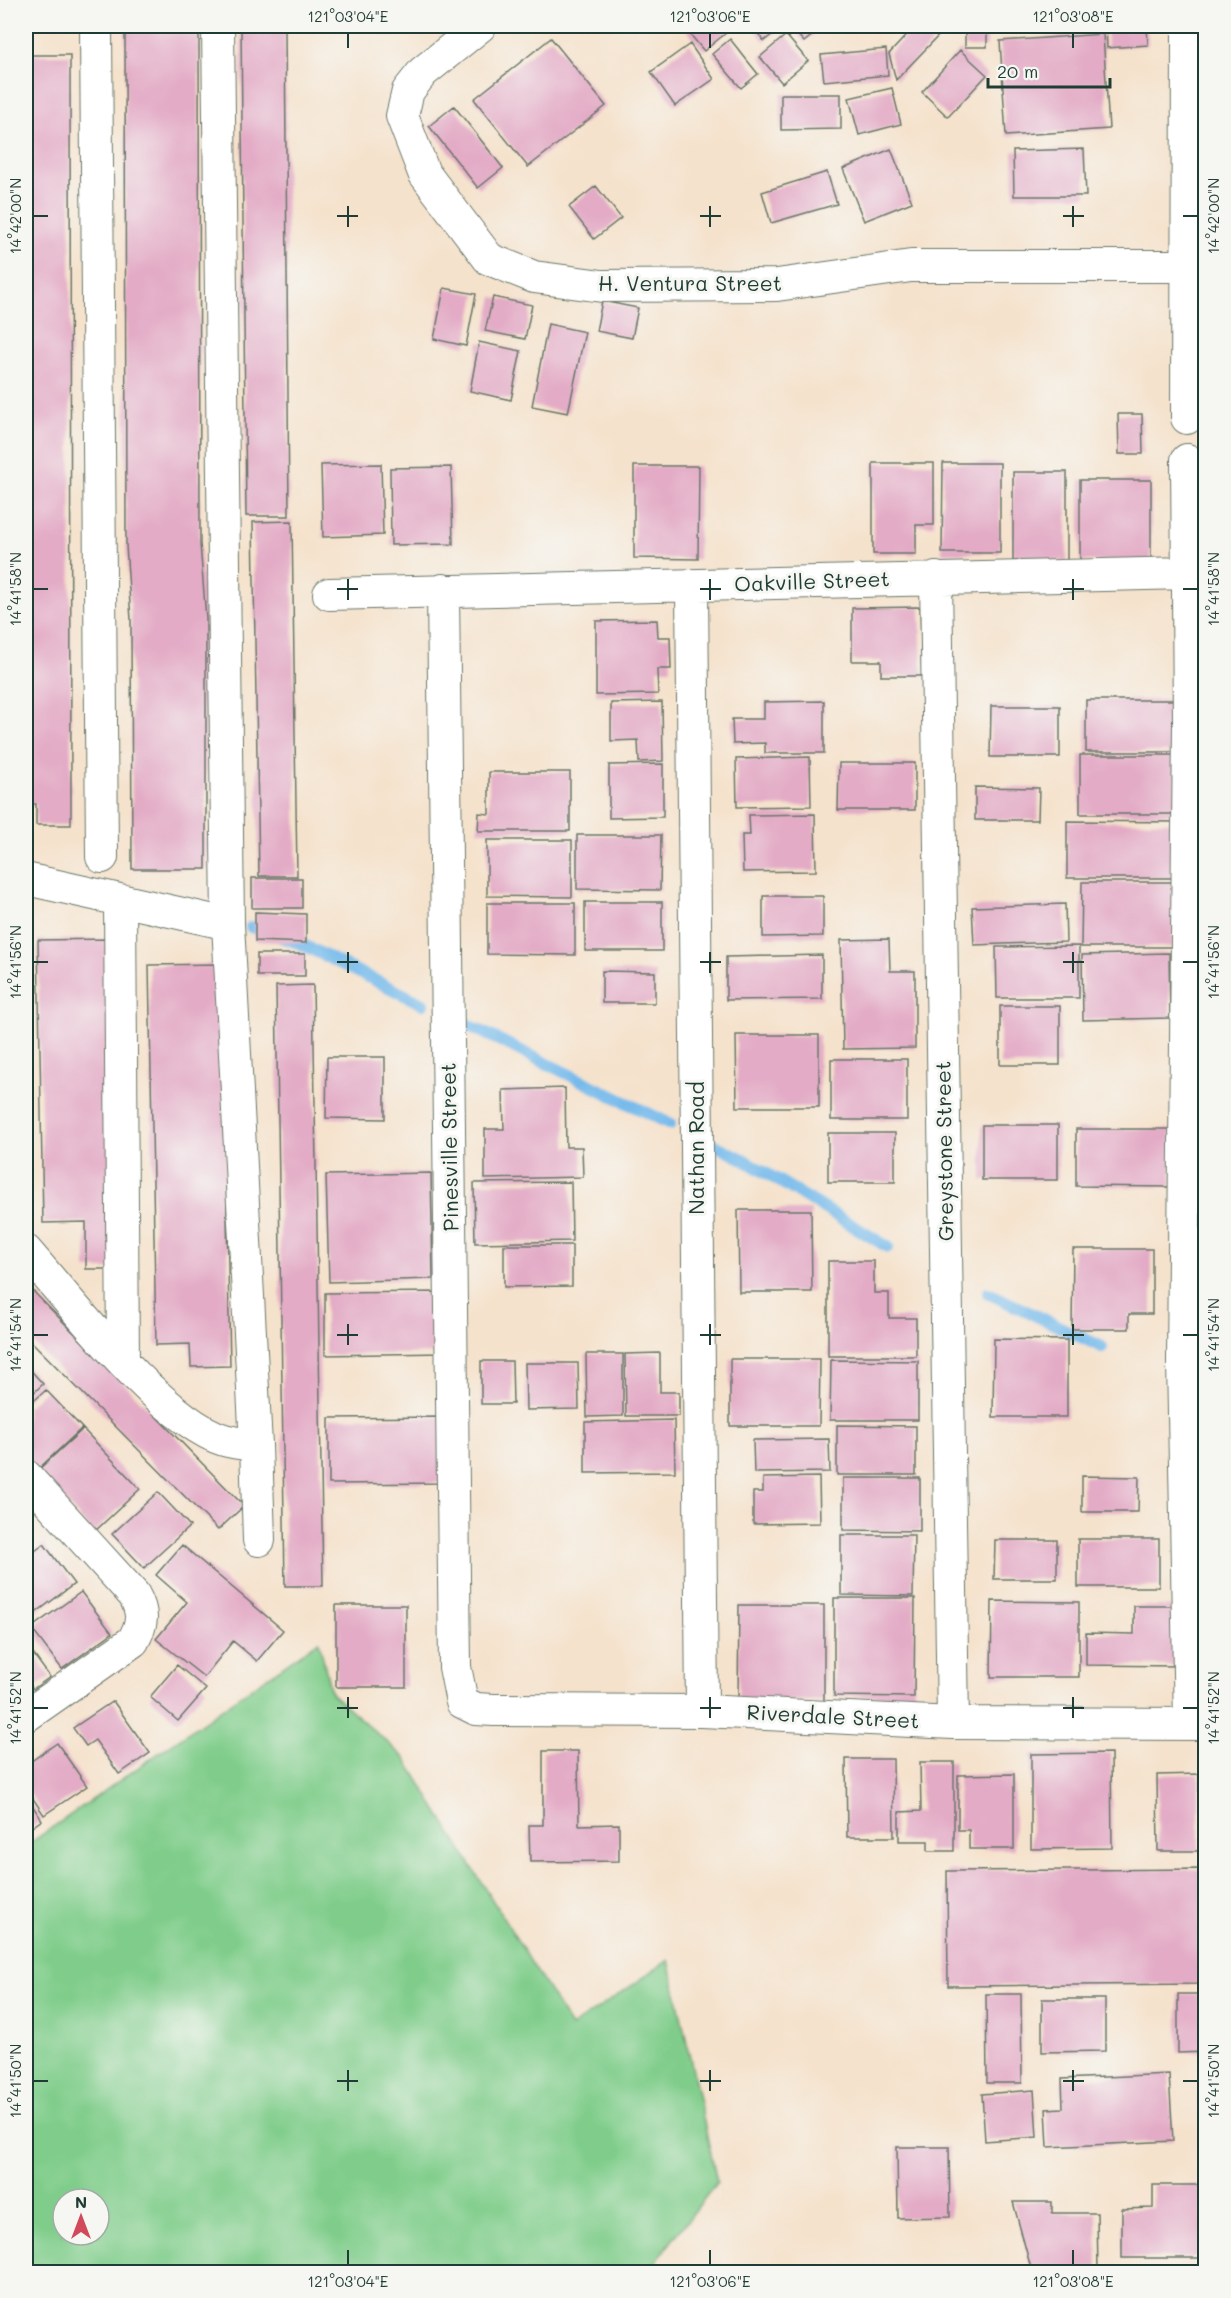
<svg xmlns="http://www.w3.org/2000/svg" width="1231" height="2298" font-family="Mali,sans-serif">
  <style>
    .green { fill: #80cd8b; stroke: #508560; stroke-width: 1.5; fill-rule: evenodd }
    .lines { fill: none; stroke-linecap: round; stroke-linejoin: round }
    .stream { stroke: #74baeb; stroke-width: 12 }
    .building { fill: #e3abc6 }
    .street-casing { stroke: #6a7769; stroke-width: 34 }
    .street { stroke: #fff; stroke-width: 32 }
    .ticks { fill: none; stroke: #1f3d34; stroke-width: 2 }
    .labels { text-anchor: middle; stroke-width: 6; stroke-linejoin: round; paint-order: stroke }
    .street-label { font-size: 21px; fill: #1f3d34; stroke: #f6f6f2 }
    .neatline { fill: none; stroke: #1f3d34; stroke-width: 2 }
    .ticks-label { font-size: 15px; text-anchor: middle; fill: #1f3d34 }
  </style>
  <rect width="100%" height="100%" fill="#f6f6f2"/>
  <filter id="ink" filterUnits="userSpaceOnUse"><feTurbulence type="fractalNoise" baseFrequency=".0167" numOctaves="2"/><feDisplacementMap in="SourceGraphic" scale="12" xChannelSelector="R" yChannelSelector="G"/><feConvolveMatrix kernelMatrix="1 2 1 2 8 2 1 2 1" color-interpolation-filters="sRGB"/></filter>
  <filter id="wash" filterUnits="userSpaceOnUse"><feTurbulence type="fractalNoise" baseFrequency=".008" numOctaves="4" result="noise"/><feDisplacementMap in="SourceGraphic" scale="24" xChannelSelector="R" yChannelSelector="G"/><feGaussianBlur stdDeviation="1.35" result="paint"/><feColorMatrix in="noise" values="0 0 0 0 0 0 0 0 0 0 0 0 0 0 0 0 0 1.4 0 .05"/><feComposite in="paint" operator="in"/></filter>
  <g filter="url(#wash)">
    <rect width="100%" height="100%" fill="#f5e2cc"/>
    <path class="green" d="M319 1641 331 1693 404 1757 571 2027 669 1960 717 2182 648 2272H26V1846ZM63 2199H99V2235H63Z"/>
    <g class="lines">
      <path class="stream" d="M251 927 299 943 423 1004
        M468 1025 670 1124
        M709 1142 741 1158 888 1247
        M988 1293 1102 1347"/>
    </g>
    <g id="blocks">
      <path class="building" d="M125 26H199L200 544 206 619V869H132L131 620 126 545Z
        M241 26H285L289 516H246Z
        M687 26H720L726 33 704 51 685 28Z
        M752 26H783L764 41Z
        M790 26H824L804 42Z
        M915 26H932L941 33 896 80 889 54Z
        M965 26H987V47H965Z
        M1027 26H1083V27L1028 31Z
        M1106 26H1147L1148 45 1107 48Z
        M1103 34 1109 129 1006 136 1000 41Z
        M786 35 808 61 782 83 760 57Z
        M551 38 606 106 528 167 474 99Z
        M730 39 758 74 741 88 712 54Z
        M1194 43H1206V79H1194Z
        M690 44 714 79 675 106 651 72Z
        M886 49 888 75 824 81 821 55Z
        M960 50 987 75 948 117 922 92Z
        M26 55H70L71 825H36V804H26Z
        M892 88 901 124 859 135 849 98Z
        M781 94H841V129L781 130Z
        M454 106 503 168 478 188 429 126Z
        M891 149 912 202 864 221 843 169Z
        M1084 149 1086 196H1014L1013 151Z
        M827 172 837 204 771 223 762 192Z
        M596 186 621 218 594 239 569 207Z
        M444 288 476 294 466 346 434 339Z
        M493 297 532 305 525 339 485 331Z
        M602 301 638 308 632 338 596 331Z
        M548 324 585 332 568 413 532 406Z
        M479 342 521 351 511 400 470 391Z
        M1118 414H1142L1143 454H1119Z
        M873 463H934V525H916V554H873Z
        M943 463H1000V553H942Z
        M381 464 383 535 323 537 321 465Z
        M634 466H699L698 559 634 558Z
        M451 467 453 544 391 545 390 468Z
        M1013 472H1067V561H1013Z
        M1080 480H1151V561H1080Z
        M292 521 297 876H259L253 522Z
        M920 607 922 676H881V661H852V608Z
        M657 620 658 637H670L671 669H657L658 694 596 695V621Z
        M1086 700H1176V752H1086Z
        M824 701V753H765V743L733 744 732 719H764V702Z
        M662 702 663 761 639 762 638 740 611 741V703Z
        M991 706H1060V757H990Z
        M1080 755H1176V814H1080Z
        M810 757 811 806 737 807 736 759Z
        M839 763H915V810H838Z
        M663 764V817L609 818V765Z
        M489 772H570V831H478L479 813 489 814Z
        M975 787 1039 788 1038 820H975Z
        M815 814 816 871 743 872 742 835H750L749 815Z
        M1067 821 1180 822V878H1067Z
        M577 835H661L660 890 577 889Z
        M487 840H572V897L487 896Z
        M252 878H302V908H252Z
        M1082 882H1173V947H1081Z
        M763 896H823V936L763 937Z
        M585 902H662V951H585Z
        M487 903H575V955L487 954Z
        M1065 904 1066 942 974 945 972 907Z
        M255 912 306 914V943L255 941Z
        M111 939 118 1269H86V1222L43 1223 38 940Z
        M889 939 890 971H915V1048L843 1049 841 940Z
        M1079 946V998H997L996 947Z
        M1169 953 1170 1018 1083 1020 1082 955Z
        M257 954H305V976H257Z
        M822 955V999L726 1000V957Z
        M222 964 230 1366 191 1367 190 1344 156 1345 149 965Z
        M602 971 655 972V1003H602Z
        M313 985 323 1586H285L276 986Z
        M1000 1006H1060V1065H1000Z
        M736 1035H819V1107H737Z
        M327 1057H385V1119L326 1118Z
        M831 1059H907V1120H831Z
        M565 1088 566 1147H582L583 1177 485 1179V1129H504L503 1090Z
        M982 1125H1058V1180H982Z
        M1076 1129H1171V1187L1076 1186Z
        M828 1133H895V1182H828Z
        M431 1173 433 1279 329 1282 326 1175Z
        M571 1182 572 1241 475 1243 474 1183Z
        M738 1210H811L812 1292H739Z
        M504 1245H572V1286L504 1287Z
        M1073 1249H1152V1314H1129V1329H1072Z
        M828 1261H874V1293H889V1318H916V1356H828Z
        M26 1284 244 1506 218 1530 26 1336Z
        M444 1292V1353L325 1355V1293Z
        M994 1339 1067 1340V1417H993Z
        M660 1353V1392H679V1416H626L625 1354Z
        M586 1354H623V1416L587 1417Z
        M730 1359H820L819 1426H730Z
        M831 1360 918 1361V1420H830Z
        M481 1361H512L513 1404H481Z
        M525 1363H578L579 1409 526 1410Z
        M26 1365 43 1384 26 1400Z
        M46 1390 82 1428 34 1473 26 1464V1408Z
        M445 1417V1483L329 1484V1418Z
        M674 1420 675 1472 585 1473V1422Z
        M837 1425 916 1426V1475H837Z
        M83 1429 140 1489 93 1533 37 1471Z
        M829 1439 830 1472 754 1473 753 1440Z
        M1082 1476 1139 1477 1138 1512H1082Z
        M819 1477 820 1523 753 1524V1492H763V1478Z
        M843 1478H920V1531L843 1530Z
        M158 1492 190 1526 144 1568 112 1534Z
        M841 1535H914L913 1596 841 1595Z
        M1078 1539H1159V1587H1078Z
        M995 1540H1057V1579H994Z
        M44 1544 74 1584 26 1620V1558Z
        M182 1545 283 1630 257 1661 233 1641 204 1677 156 1639 187 1602 156 1575Z
        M81 1592 112 1633 62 1669 31 1628Z
        M834 1598H915L914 1697 834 1696Z
        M992 1601 1079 1602V1677H991Z
        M336 1605H406V1687H336Z
        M739 1605H824V1701L738 1700Z
        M1134 1606H1176V1666L1086 1665V1633L1134 1634Z
        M26 1644 50 1677 33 1689 26 1679Z
        M177 1665 206 1689 178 1721 150 1697Z
        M113 1701 150 1753 119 1774 95 1740 86 1746 73 1728Z
        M57 1743 87 1786 44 1815 26 1788V1765Z
        M543 1751H578L579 1825 619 1824V1861L530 1862 529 1825H543Z
        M1111 1753 1112 1848 1031 1849V1754Z
        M846 1759H893L894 1837H847Z
        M920 1762H954V1851H928V1841H899V1812L921 1811Z
        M1014 1774V1849H969V1830H958V1775Z
        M1199 1774V1851H1158L1157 1775Z
        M26 1796 42 1820 26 1831Z
        M1206 1869V1984L948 1986 947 1871Z
        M986 1994H1021L1022 2083H987Z
        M1178 1994H1206V2052L1178 2053Z
        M1042 1999H1105V2051L1042 2052Z
        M1169 2074 1173 2141 1048 2147 1046 2109 1063 2108 1062 2079Z
        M1034 2090 1037 2137 985 2141 982 2094Z
        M897 2147H949L950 2217 898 2218Z
        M1153 2185H1206V2258H1122V2209L1153 2208Z
        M1013 2202H1052V2213H1097L1098 2272H1032Z"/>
    </g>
  </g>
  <g filter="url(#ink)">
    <use href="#blocks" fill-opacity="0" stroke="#6a7769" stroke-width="1.5"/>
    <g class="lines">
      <g class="street-casing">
        <path id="street" d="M96 26 102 857
          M218 26 228 924 256 1445 259 1540
          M480 26 423 72 408 91 402 116 424 173 489 259 534 277 602 286 777 285 911 266H1186
          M1187 418 1188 26
          M1187 460 1189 723 1183 1361 1190 1724
          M936 578 953 1723
          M692 586 702 1711
          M443 590 455 1667 462 1702 476 1709 494 1710 702 1711 953 1723 1206 1724
          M329 594 1187 573
          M26 879 228 924
          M120 901 123 1362
          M26 1251C70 1301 162 1421 224 1440 234 1443 246 1444 256 1445
          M26 1476 134 1595C144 1613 143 1623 133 1641L26 1716"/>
      </g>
      <use href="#street" class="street"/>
    </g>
  </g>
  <path class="ticks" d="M348 33V48M710 33V48M1073 33V48M348 206V227M710 206V227M1073 206V227M33 216H48M337 216H358M700 216H721M1063 216H1084M1183 216H1198M348 579V600M710 579V600M1073 579V600M33 589H48M337 589H358M700 589H721M1063 589H1084M1183 589H1198M348 952V973M710 952V973M1073 952V973M33 962H48M337 962H358M700 962H721M1063 962H1084M1183 962H1198M348 1324V1345M710 1324V1345M1073 1324V1345M33 1335H48M337 1335H358M700 1335H721M1063 1335H1084M1183 1335H1198M348 1697V1718M710 1697V1718M1073 1697V1718M33 1708H48M337 1708H358M700 1708H721M1063 1708H1084M1183 1708H1198M348 2070V2091M710 2070V2091M1073 2070V2091M33 2081H48M337 2081H358M700 2081H721M1063 2081H1084M1183 2081H1198M348 2250V2265M710 2250V2265M1073 2250V2265"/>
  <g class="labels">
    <g class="street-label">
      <text x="690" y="291">H. Ventura Street</text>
      <text transform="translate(812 582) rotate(-2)" y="7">Oakville Street</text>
      <text transform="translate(450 1147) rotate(-91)" y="7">Pinesville Street</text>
      <text transform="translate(697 1148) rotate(-90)" y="7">Nathan Road</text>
      <text transform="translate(945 1151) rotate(-91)" y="7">Greystone Street</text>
      <text transform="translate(833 1717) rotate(3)" y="7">Riverdale Street</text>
    </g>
  </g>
  <rect width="1231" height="2298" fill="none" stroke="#f6f6f2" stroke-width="66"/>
  <g transform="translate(81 2217)"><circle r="28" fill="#f6f6f2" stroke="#a0aca6" stroke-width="1.5"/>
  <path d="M0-4.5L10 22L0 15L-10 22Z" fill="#d1495b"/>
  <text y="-9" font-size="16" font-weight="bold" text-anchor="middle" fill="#1f3d34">N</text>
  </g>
  <path d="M988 78v9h122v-9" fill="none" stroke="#1f3d34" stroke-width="3"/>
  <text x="997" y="78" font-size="18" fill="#1f3d34" stroke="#f6f6f2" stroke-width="4.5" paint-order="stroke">20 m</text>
  <rect x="33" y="33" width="1165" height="2232" class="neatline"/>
  <g class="ticks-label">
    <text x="348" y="22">121°03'04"E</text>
    <text x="710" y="22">121°03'06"E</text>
    <text x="1073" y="22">121°03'08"E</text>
    <text transform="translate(16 216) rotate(-90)" y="5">14°42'00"N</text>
    <text transform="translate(1214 216) rotate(-90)" y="5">14°42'00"N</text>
    <text transform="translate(16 589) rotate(-90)" y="5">14°41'58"N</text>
    <text transform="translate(1214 589) rotate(-90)" y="5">14°41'58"N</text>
    <text transform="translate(16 962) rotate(-90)" y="5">14°41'56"N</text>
    <text transform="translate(1214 962) rotate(-90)" y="5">14°41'56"N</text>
    <text transform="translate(16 1335) rotate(-90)" y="5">14°41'54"N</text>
    <text transform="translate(1214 1335) rotate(-90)" y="5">14°41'54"N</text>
    <text transform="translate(16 1708) rotate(-90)" y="5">14°41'52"N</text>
    <text transform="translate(1214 1708) rotate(-90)" y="5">14°41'52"N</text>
    <text transform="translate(16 2081) rotate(-90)" y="5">14°41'50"N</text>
    <text transform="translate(1214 2081) rotate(-90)" y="5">14°41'50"N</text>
    <text x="348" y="2287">121°03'04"E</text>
    <text x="710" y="2287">121°03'06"E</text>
    <text x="1073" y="2287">121°03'08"E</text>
  </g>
</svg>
